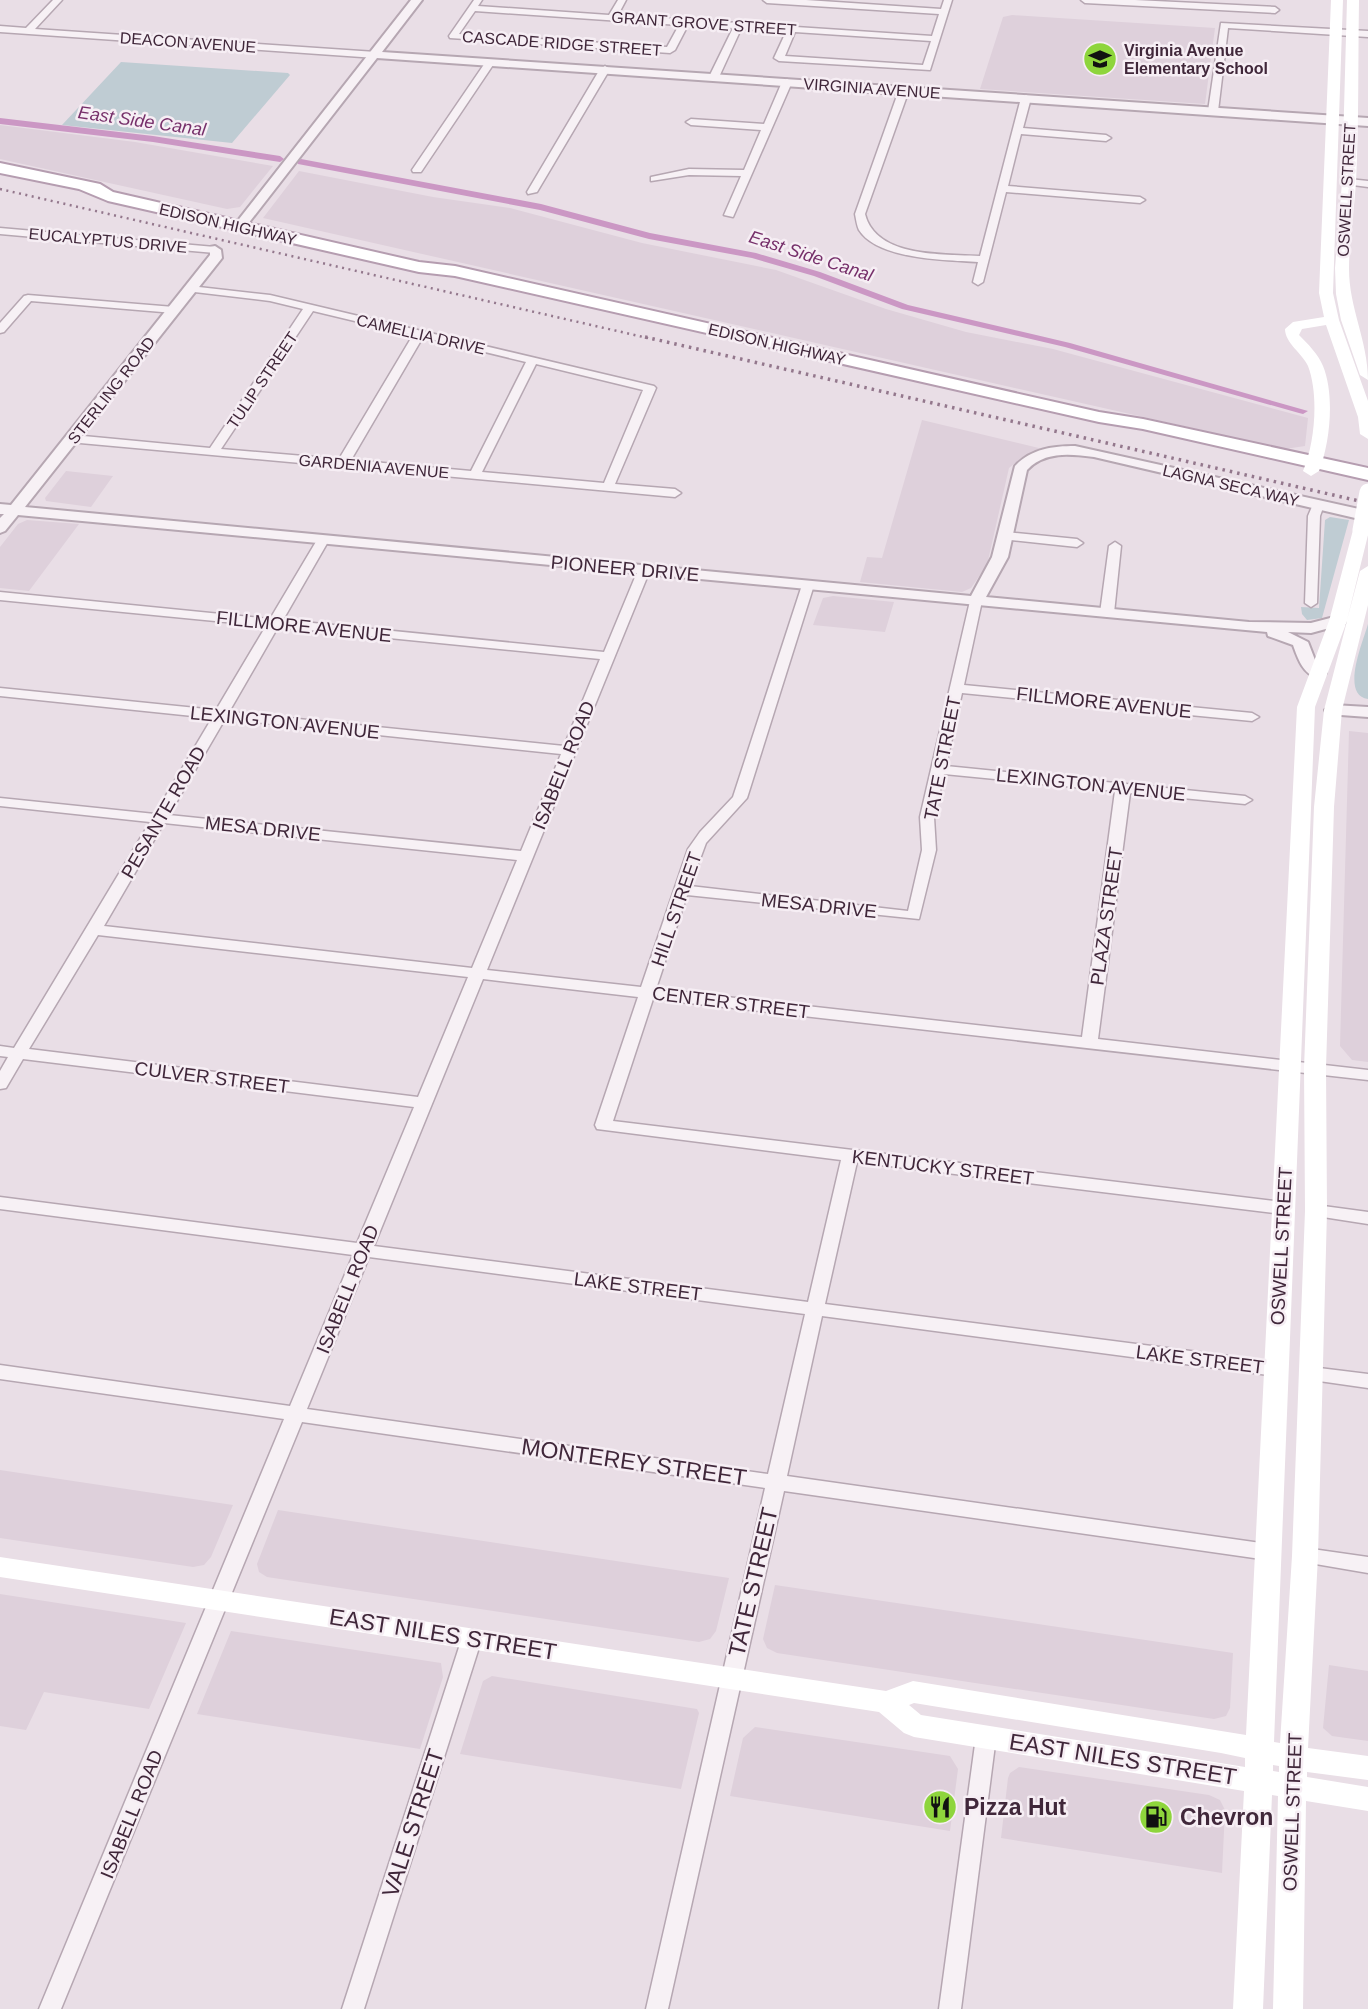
<svg xmlns="http://www.w3.org/2000/svg" width="1368" height="2009" font-family="Arial,sans-serif">
  <style>
    .built { fill: #ded0db }
    .green { fill: #bfccd3 }
    .lines { fill: none; stroke-linecap: round; stroke-linejoin: round }
    .canal { fill: #cb97c4; fill-rule: evenodd }
    .minor-casing { stroke: #b6a7b2; stroke-width: 3 }
    .tertiary-casing { stroke: #b6a7b2; stroke-width: 4 }
    .primary-casing { stroke: #b59db0; stroke-width: 4 }
    .minor { fill: #f7f1f5; fill-rule: evenodd }
    .tertiary { fill: #f7f1f5; fill-rule: evenodd }
    .secondary { fill: #fff; fill-rule: evenodd }
    .primary { fill: #fff; fill-rule: evenodd }
    .rail-far1 { stroke: #93778c; stroke-width: 2.5; stroke-dasharray: 2 4.5; stroke-linecap: butt }
    .rail { stroke: #93778c; stroke-width: 3.5; stroke-dasharray: 2.5 5; stroke-linecap: butt }
    .secondary-bridge { stroke: #fff; stroke-width: 17 }
    .labels { text-anchor: middle; stroke-width: 5; stroke-linejoin: round; paint-order: stroke }
    .far-street-label { font-size: 16px; fill: #40273a; stroke: #f6eef4 }
    .far-poi-label { font-size: 16px; font-weight: bold; fill: #40273a; stroke: #f6eef4; text-anchor: start }
    .far-water-label { font-size: 18px; font-style: italic; fill: #762f6a; stroke: #f6eef4 }
    .street-label { font-size: 19px; fill: #40273a; stroke: #f6eef4 }
    .near-street-label { font-size: 23px; fill: #40273a; stroke: #f6eef4 }
    .near-poi-label { font-size: 23px; font-weight: bold; fill: #40273a; stroke: #f6eef4; text-anchor: start }
  </style>
  <rect width="100%" height="100%" fill="#e9dee6"/>
  <path class="built" d="M1012 15 1215 28 1205 104 980 89 1003 17Z
    M0 125 135 142 273 166 240 207 227 209 0 159Z
    M299 171 433 197 510 208 642 243 776 270 886 309 966 332 1053 349 1308 418 1305 446 1285 449 263 218Z
    M922 420 1043 449 1024 456 1009 468 987 565 971 588 962 592 860 582 867 557 882 558Z
    M66 471 113 476 91 507 46 501 45 498Z
    M27 520 79 524 29 591 0 588V547L18 524Z
    M833 596 894 602 885 632 813 625 823 598Z
    M1349 731 1368 733V1062L1352 1060 1340 1046Z
    M0 1470 233 1505 211 1557 204 1565 193 1567 0 1538Z
    M278 1510 729 1578 716 1631 710 1639 699 1642 267 1577 259 1572 257 1564Z
    M775 1585 1233 1653 1230 1708 1226 1716 1214 1719 777 1653 767 1648 763 1639Z
    M0 1594 186 1623 149 1709 44 1692 26 1730 0 1726Z
    M231 1631 441 1663 443 1677 420 1749 197 1714Z
    M1329 1665 1368 1671V1741L1332 1736 1323 1728Z
    M492 1676 697 1709 699 1713 681 1789 460 1754 483 1681Z
    M755 1727 950 1756 958 1769 950 1831 730 1796 743 1738Z
    M1019 1767 1209 1795 1220 1800 1225 1810 1222 1873 1001 1838 1008 1778 1010 1773Z"/>
  <path class="green" d="M121 62 288 73 290 75 232 143 62 125Z
    M1330 517 1349 520 1322 618 1307 620 1302 614 1301 607 1319 608 1325 520Z
    M1368 624V699C1340 695 1363 642 1368 624Z"/>
  <g class="lines">
    <path class="canal" d="M0 118 153 136 280 156 284 159 280 162 153 142 0 124Z
      M301 159 541 204 650 233 756 253 820 272 908 305 1070 343 1308 411 1303 414 1299 413 1065 347 902 309 814 276 752 258 649 239 540 210 298 164 297 162Z"/>
    <g class="minor-casing">
      <path id="minor" d="M53 0H62L35 29 376 52 381 55 376 58 0 32V26L26 28Z
        M474 0H482L478 6 609 15 618 0H626L618 15 932 36 939 14 767 3 763 0H806L941 9 944 0H952L930 70 779 61 774 58 786 32 741 29 719 77 714 80 709 77 733 28 688 25 675 50 670 53 450 38 449 36ZM475 11 679 25 667 47 459 34ZM795 32 931 41 923 65 785 56Z
        M1081 0H1135L1275 7 1279 10 1275 13 1085 3Z
        M1221 23 1368 31V37L1228 28 1218 111 1213 114 1208 111Z
        M487 60 495 62 421 172H413L412 170Z
        M605 66 610 69 537 192 528 194 527 192 600 69Z
        M787 79 792 82 733 217 724 215 741 176 689 175 651 181V177L689 169 744 170 761 130 691 125 686 122 691 119 764 124 782 82Z
        M904 87 909 90 865 214C876 258 943 254 980 256L1021 98 1026 95 1031 98 1023 128 1106 135 1111 138 1106 141 1021 134 1008 186 1140 197 1145 200 1140 203 1006 192 983 282 978 285 973 282 978 262C947 260 878 260 859 230 857 226 856 219 855 214L899 90Z
        M1349 179 1368 181V187L1345 184V180Z
        M0 228 215 247 220 250 215 253 0 234Z
        M190 286 270 295 654 386 656 388 615 484 675 489 681 493 675 497 69 442V436L73 435 210 448 303 309 270 301 186 291V287ZM313 311 413 335 339 459 221 449ZM423 337 526 362 471 471 351 460ZM536 364 643 390 604 483 482 472Z
        M28 295 174 307 179 310 174 313 31 301 4 332 0 333V323L24 296Z
        M1318 501 1324 505 1320 516 1317 603 1311 607 1305 603 1308 516 1314 502Z
        M1005 532 1077 539 1083 543 1077 547 1001 539V533Z
        M323 536 329 540 283 620 604 652 638 570 644 566 650 570 487 970 641 987 688 849 700 832 733 797 802 585 808 581 814 585 747 798 706 843 690 886 908 911 922 850 920 817 970 601 976 597 982 601 964 685 1252 713 1259 717 1252 721 962 693 946 766 1245 796 1252 800 1245 804 1130 793 1098 1039 1368 1070V1080L653 999 613 1121 1283 1202 1289 1204 1292 1208 1289 1212 1283 1214 857 1162 825 1304 1276 1362 1282 1364 1285 1369 1282 1374 1276 1376 822 1316 787 1476 1268 1544 1275 1547 1278 1552 1275 1557 1268 1560 784 1491 668 2009H646L765 1488 302 1422 61 2009H39L284 1419 0 1379V1365L290 1406 353 1255 0 1209V1197L357 1243 414 1107 23 1059 6 1088 0 1089V1071L8 1057 0 1056V1046L14 1048 150 822 0 806V798L155 814 212 718 0 696V688L216 710 266 626 0 600V592L270 619 317 540ZM278 627 600 659 564 746 229 712ZM225 719 561 754 521 851 169 815ZM944 774 1115 791 1082 1037 656 989 687 895 919 919 936 850 934 817ZM164 823 517 860 472 968 104 926ZM98 935 468 977 418 1097 29 1049ZM483 979 638 997 595 1125 597 1129 841 1160 808 1302 374 1246ZM369 1257 805 1314 768 1474 307 1409Z
        M1115 542 1121 546 1114 613 1107 617 1100 613 1109 546Z
        M1316 1205 1368 1212V1224L1310 1215 1307 1211 1310 1207Z
        M1311 1367 1368 1374V1388L1305 1379 1302 1374 1305 1369Z
        M1305 1548 1368 1557V1573L1298 1561 1295 1556 1298 1551Z
        M472 1630 479 1632 482 1638 364 2009H342L462 1638 465 1632Z
        M986 1728 993 1731 996 1737 961 2009H939L976 1737 979 1731Z"/>
    </g>
    <g class="tertiary-casing">
      <path id="tertiary" d="M411 0H422L382 52 1368 118V126L377 58 244 229H236V223Z
        M215 246 221 250 222 258 25 507 971 596 992 557 1015 466C1031 449 1052 446 1075 446L1368 511V521L1094 457C1070 454 1045 451 1027 470L1008 557 986 597 1249 622 1311 623 1338 616 1346 621 1344 624 1311 633 1288 632 1308 642 1315 660 1326 673 1318 678C1303 674 1298 659 1293 645L1268 636 1267 632 18 515 5 531 0 533V518L4 514H0V504L11 505 210 255V247Z
        M1333 705 1368 707V717L1327 714 1325 710Z"/>
    </g>
    <g class="primary-casing">
      <path id="primary" d="M0 163 100 184 113 192 419 262 455 266 1099 412 1143 419 1368 468V480L1143 429 1099 422 455 276 419 272 108 201 79 189 0 173Z"/>
    </g>
    <use href="#minor" class="minor"/>
    <use href="#tertiary" class="tertiary"/>
    <path class="secondary" d="M1331 0H1343L1333 293 1339 320 1368 401V439L1360 434 1358 417 1326 325 1302 329 1299 335C1308 344 1318 354 1323 366 1335 395 1330 443 1319 471L1311 476 1303 471C1315 443 1319 395 1308 366 1302 353 1285 343 1285 329L1293 322 1324 317 1319 293Z
      M1347 0H1359C1358 61 1359 122 1356 183 1354 212 1349 241 1349 269 1349 308 1368 341 1368 380L1360 375 1341 320 1336 294 1335 268 1342 182Z
      M1361 525 1368 528V535L1347 620 1360 571 1368 566V605L1342 710 1334 807 1326 1068 1327 1211 1318 1556 1308 1748 1368 1756V1780L1307 1772V1777L1368 1787V1811L1306 1801 1303 2009H1273L1278 1796 1272 1795 1263 2009H1233L1244 1791 914 1737 904 1733 879 1712 0 1577V1557L886 1691 913 1681 1246 1735 1297 707 1329 621 1353 530ZM1347 621 1324 710 1314 807 1304 1068 1305 1211 1292 1556 1280 1743 1274 1742 1315 707ZM914 1703 1221 1753 1245 1758V1767L921 1715 909 1705ZM1273 1765 1279 1766V1772L1273 1771Z"/>
    <use href="#primary" class="primary"/>
    <path class="rail-far1" d="M0 189 652 339"/>
    <path class="rail" d="M645 337 1368 503"/>
    <path class="secondary-bridge" d="M1361 530 1368 492"/>
  </g>
  <defs>
    <g id="school-disc" transform="scale(1.75)"><circle r="9.5" fill="#8ed53c" stroke="#f6eef4"/><path d="M0-5L7-2L0 1L-7-2ZM-4 1L0 2.5L4 1V4Q0 6-4 4Z" fill="#111"/></g>
    <g id="restaurant-disc" transform="scale(1.75)"><circle r="9.5" fill="#8ed53c" stroke="#f6eef4"/><path d="M-5-6h1v4h1v-4h1v4h1v-4h1v5L-1.5 .5V6h-2V.5L-5-1ZM5-6V6H3V1.5H1.5Q1.5-4 5-6Z" fill="#111"/></g>
    <g id="fuel-disc" transform="scale(1.75)"><circle r="9.5" fill="#8ed53c" stroke="#f6eef4"/><path d="M-5.5-6h7V0h2V4h1.3V-2.5L3-4.5l.8-.8L6-3V5H2.5V1h-1V6h-7ZM-4.2-4.7v3.2H.2V-4.7Z" fill="#111"/></g>
  </defs>
  <g fill-rule="evenodd">
    <use href="#school-disc" x="1100" y="59"/>
    <use href="#restaurant-disc" x="940" y="1807"/>
    <use href="#fuel-disc" x="1156" y="1817"/>
  </g>
  <g class="labels">
    <g class="far-street-label">
      <text transform="translate(704 23) rotate(4)" y="6">GRANT GROVE STREET</text>
      <text transform="translate(188 42) rotate(4)" y="6">DEACON AVENUE</text>
      <text transform="translate(562 43) rotate(4)" y="6">CASCADE RIDGE STREET</text>
      <text transform="translate(872 88) rotate(4)" y="6">VIRGINIA AVENUE</text>
      <text transform="translate(1346 190) rotate(-87)" y="6">OSWELL STREET</text>
      <text transform="translate(228 224) rotate(13)" y="6">EDISON HIGHWAY</text>
      <text transform="translate(108 240) rotate(5)" y="6">EUCALYPTUS DRIVE</text>
      <text transform="translate(421 334) rotate(13)" y="6">CAMELLIA DRIVE</text>
      <text transform="translate(777 344) rotate(13)" y="6">EDISON HIGHWAY</text>
      <text transform="translate(262 380) rotate(-56)" y="6">TULIP STREET</text>
      <text transform="translate(111 390) rotate(-52)" y="6">STERLING ROAD</text>
      <text transform="translate(374 466) rotate(5)" y="6">GARDENIA AVENUE</text>
      <text transform="translate(1231 485) rotate(13)" y="6">LAGNA SECA WAY</text>
    </g>
    <g class="far-poi-label">
      <text x="1124" y="56">Virginia Avenue<tspan x="1124" dy="18">Elementary School</tspan></text>
    </g>
    <g class="far-water-label">
      <text transform="translate(142 121) rotate(8)" y="6">East Side Canal</text>
      <text transform="translate(811 256) rotate(18)" y="6">East Side Canal</text>
    </g>
    <g class="street-label">
      <text transform="translate(625 568) rotate(5)" y="7">PIONEER DRIVE</text>
      <text transform="translate(304 626) rotate(6)" y="7">FILLMORE AVENUE</text>
      <text transform="translate(1104 702) rotate(6)" y="7">FILLMORE AVENUE</text>
      <text transform="translate(285 722) rotate(6)" y="7">LEXINGTON AVENUE</text>
      <text transform="translate(942 758) rotate(-79)" y="7">TATE STREET</text>
      <text transform="translate(563 765) rotate(-68)" y="7">ISABELL ROAD</text>
      <text transform="translate(1091 784) rotate(6)" y="7">LEXINGTON AVENUE</text>
      <text transform="translate(163 812) rotate(-60)" y="7">PESANTE ROAD</text>
      <text transform="translate(263 828) rotate(6)" y="7">MESA DRIVE</text>
      <text transform="translate(819 905) rotate(6)" y="7">MESA DRIVE</text>
      <text transform="translate(676 909) rotate(-71)" y="7">HILL STREET</text>
      <text transform="translate(1106 916) rotate(-82)" y="7">PLAZA STREET</text>
      <text transform="translate(731 1002) rotate(7)" y="7">CENTER STREET</text>
      <text transform="translate(212 1077) rotate(7)" y="7">CULVER STREET</text>
      <text transform="translate(943 1167) rotate(7)" y="7">KENTUCKY STREET</text>
      <text transform="translate(1281 1246) rotate(-87)" y="7">OSWELL STREET</text>
      <text transform="translate(638 1286) rotate(7)" y="7">LAKE STREET</text>
      <text transform="translate(347 1289) rotate(-68)" y="7">ISABELL ROAD</text>
      <text transform="translate(1200 1359) rotate(7)" y="7">LAKE STREET</text>
      <text transform="translate(1292 1812) rotate(-88)" y="7">OSWELL STREET</text>
      <text transform="translate(131 1814) rotate(-68)" y="7">ISABELL ROAD</text>
    </g>
    <g class="near-street-label">
      <text transform="translate(634 1462) rotate(8)" y="8">MONTEREY STREET</text>
      <text transform="translate(753 1582) rotate(-77)" y="8">TATE STREET</text>
      <text transform="translate(443 1634) rotate(9)" y="8">EAST NILES STREET</text>
      <text transform="translate(1123 1759) rotate(9)" y="8">EAST NILES STREET</text>
      <text transform="translate(413 1823) rotate(-72)" y="8">VALE STREET</text>
    </g>
    <g class="near-poi-label">
      <text x="964" y="1815">Pizza Hut</text>
      <text x="1180" y="1825">Chevron</text>
    </g>
  </g>
</svg>
